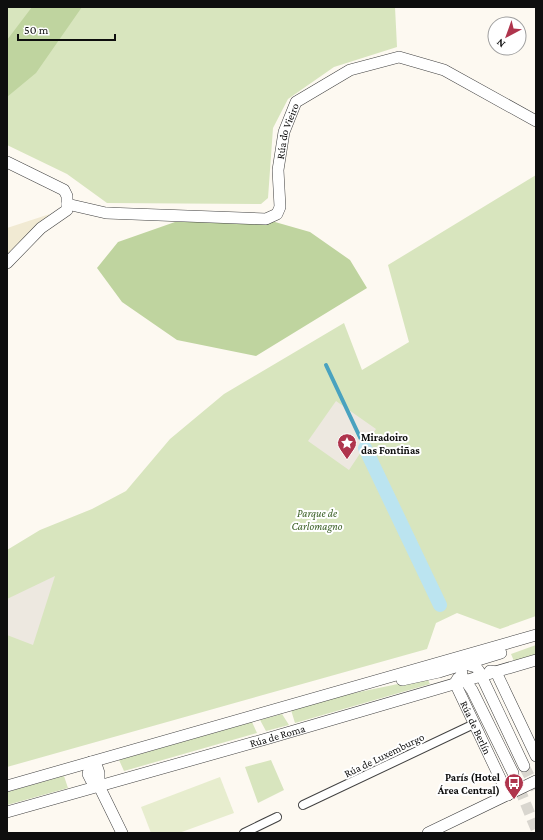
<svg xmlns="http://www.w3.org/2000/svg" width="543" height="840" font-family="'Crimson Pro',serif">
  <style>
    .farmland { fill: #f1ead3 }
    .green { fill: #d8e5be }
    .forest { fill: #bfd49f }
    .pitch { fill: #e7edce }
    .plaza { fill: #ede8e0 }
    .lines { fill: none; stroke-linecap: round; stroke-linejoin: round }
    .stream { stroke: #49a2bf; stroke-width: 4 }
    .canal { stroke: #bbe4f0; stroke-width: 14 }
    .minor-tunnel { stroke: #d9d6cf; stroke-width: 11; stroke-dasharray: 11 5.5; stroke-linecap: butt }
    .pedestrian-casing { stroke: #414141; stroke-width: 10 }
    .minor-casing { stroke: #414141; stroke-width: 12 }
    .pedestrian { stroke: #fff; stroke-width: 8 }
    .minor { stroke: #fff; stroke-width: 11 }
    .labels { text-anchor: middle; stroke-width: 4; stroke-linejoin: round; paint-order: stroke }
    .street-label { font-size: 11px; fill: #0e0e0e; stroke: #fff }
    .poi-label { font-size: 11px; font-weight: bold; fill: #0e0e0e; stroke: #fff; text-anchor: start }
    .park-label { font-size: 11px; font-style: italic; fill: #3a5f25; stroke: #fff }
  </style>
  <rect width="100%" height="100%" fill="#fdf9f1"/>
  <path class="farmland" d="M50 214 36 227 7 256V228Z"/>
  <path class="green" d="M7 7H395L397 47 334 67 288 99 273 128 268 198 261 204 107 203 67 174 7 145Z
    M536 175V616L500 629 457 613 436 623 427 649 7 767V550L40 530 92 509 126 491 170 439 224 394 344 323 362 370 409 342 388 265Z
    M536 645V654L514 661 511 654Z
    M427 678 430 684 295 723 291 710 335 697Z
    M282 714 289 725 266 731 260 720Z
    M252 722 257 733 124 771 119 760Z
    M271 760 284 790 258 803 245 767Z
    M64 776 68 788 7 805V792Z"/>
  <path class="forest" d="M32 7H82L36 73 7 97V40Z
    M175 222H275L310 232 350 260 367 288 256 356 177 340 122 302 97 268 118 242Z"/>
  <path class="pitch" d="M220 777 234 813 179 833H151L141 807Z"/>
  <path class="plaza" d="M336 401 376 429 368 441 369 444 360 449 361 452 349 470 308 441Z
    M55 576 33 645 7 635V599Z"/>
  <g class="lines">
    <path class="stream" d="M326 365 365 448"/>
    <path class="canal" d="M365 448 440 605"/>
    <path class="minor-tunnel" d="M524 766 536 789
      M513 773 536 829"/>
    <g class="pedestrian-casing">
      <path id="pedestrian" d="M303 805 474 724
        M244 833 277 817"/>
    </g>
    <g class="minor-casing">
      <g id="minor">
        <path d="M7 162 64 190 67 196V210L41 228 7 263"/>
        <path id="s1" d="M67 204 106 213 266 219 277 214 280 207 278 170 284 132 296 102 350 70 399 57 444 70 536 121"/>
        <path d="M490 671 496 672 536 756"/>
        <path id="s2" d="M458 678 455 683 508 795"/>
        <path d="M402 680 439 672 501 653"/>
        <path d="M513 773 472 690 462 676 461 667 465 664 476 667 479 671 524 766"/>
        <path d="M7 786 536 635"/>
        <path d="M99 786 91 780 88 774 91 762 97 767 99 773V786L122 833"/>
        <path id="s3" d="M7 812 266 739 536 660"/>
        <path d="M428 833 536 781"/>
      </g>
    </g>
    <use href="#pedestrian" class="pedestrian"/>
    <use href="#minor" class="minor"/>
  </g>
  <defs>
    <g id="sight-pin" transform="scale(1)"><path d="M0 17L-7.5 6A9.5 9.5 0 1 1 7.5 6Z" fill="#af354d" stroke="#fff"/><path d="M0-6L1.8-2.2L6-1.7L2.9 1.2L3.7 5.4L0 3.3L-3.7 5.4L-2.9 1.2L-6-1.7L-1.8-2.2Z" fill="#fff"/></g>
    <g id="bus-pin" transform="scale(1)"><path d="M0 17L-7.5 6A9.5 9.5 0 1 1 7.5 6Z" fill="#af354d" stroke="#fff"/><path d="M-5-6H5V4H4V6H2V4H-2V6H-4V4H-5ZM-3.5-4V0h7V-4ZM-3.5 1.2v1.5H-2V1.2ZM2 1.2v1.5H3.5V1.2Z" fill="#fff"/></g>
  </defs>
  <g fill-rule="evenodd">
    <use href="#sight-pin" x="347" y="443"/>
    <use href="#bus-pin" x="514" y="783"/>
  </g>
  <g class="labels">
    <g class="street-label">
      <text dy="4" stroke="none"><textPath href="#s1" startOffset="297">Rúa do Vieiro</textPath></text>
      <text dy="4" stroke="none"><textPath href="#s2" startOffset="55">Rúa de Berlín</textPath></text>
      <text dy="4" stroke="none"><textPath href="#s3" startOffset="281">Rúa de Roma</textPath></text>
      <text transform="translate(384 755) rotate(-26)" y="4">Rúa de Luxemburgo</text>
    </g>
    <g class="poi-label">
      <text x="361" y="441">Miradoiro<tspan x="361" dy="13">das Fontiñas</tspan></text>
      <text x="500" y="781" text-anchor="end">París (Hotel<tspan x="500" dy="13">Área Central)</tspan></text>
    </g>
    <g class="park-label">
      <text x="317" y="517">Parque de<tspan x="317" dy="13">Carlomagno</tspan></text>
    </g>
  </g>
  <rect width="543" height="840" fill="none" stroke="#0e0e0e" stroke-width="16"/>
  <g transform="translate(507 36) rotate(221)"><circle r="19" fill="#ffffff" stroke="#9f9f9f"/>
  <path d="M0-3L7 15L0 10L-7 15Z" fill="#af354d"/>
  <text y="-6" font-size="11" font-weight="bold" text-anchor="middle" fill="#0e0e0e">N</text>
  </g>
  <path d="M18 34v6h97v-6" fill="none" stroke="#0e0e0e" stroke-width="2"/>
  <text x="24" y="34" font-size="12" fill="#0e0e0e" stroke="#ffffff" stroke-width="3" paint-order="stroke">50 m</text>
</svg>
